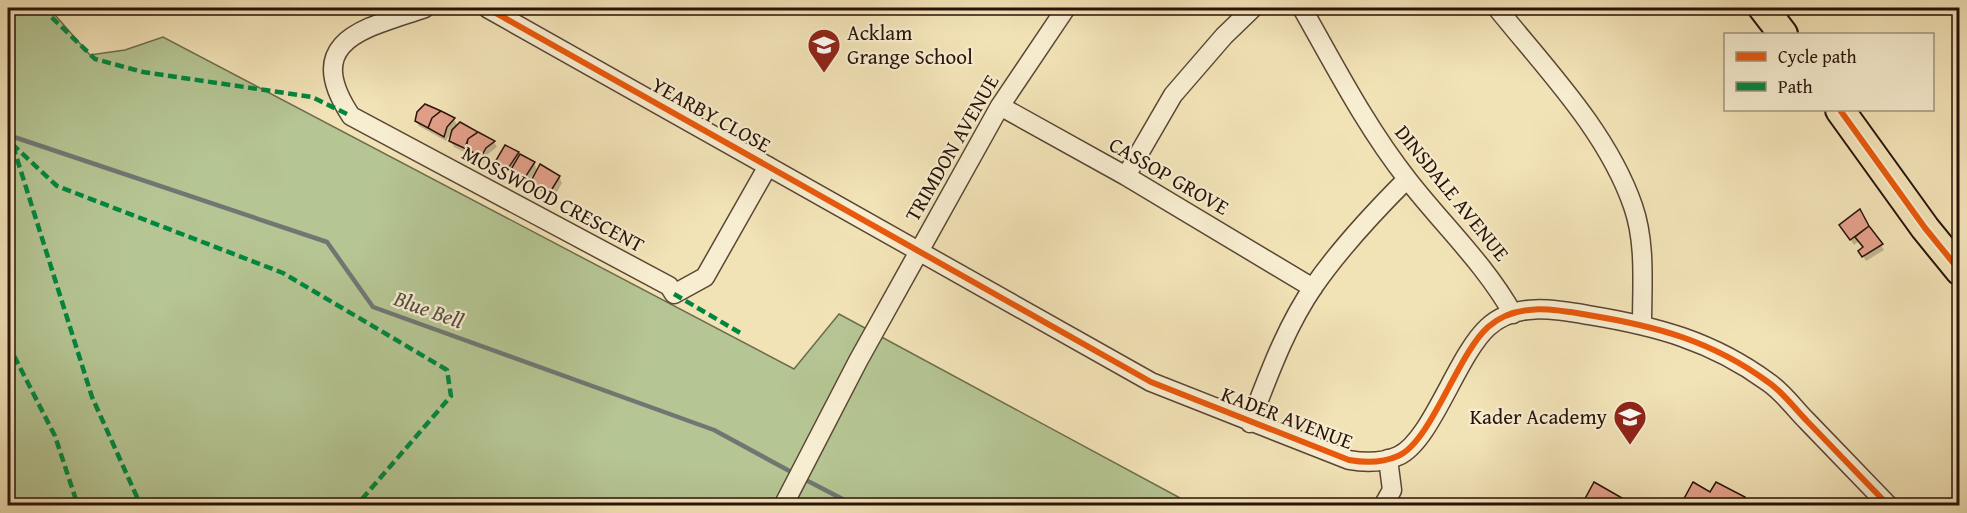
<svg xmlns="http://www.w3.org/2000/svg" width="1967" height="513" font-family="'Gentium Book Plus',serif">
  <style>
    .green { fill: #b5c593; stroke: #6e6c4e; stroke-width: 1.5 }
    .shadow { fill: #0003 }
    .lines { fill: none; stroke-linecap: round; stroke-linejoin: round }
    .stream { stroke: #707772; stroke-width: 4.5 }
    .building { fill: #e4a18b; stroke: #281208; stroke-width: 1.5 }
    .minor-casing { stroke: #5a4634; stroke-width: 21 }
    .primary-casing { stroke: #281208; stroke-width: 32 }
    .minor { stroke: #f7edd0; stroke-width: 18 }
    .primary { stroke: #f2e3b7; stroke-width: 28 }
    .quiet { stroke: #00873e; stroke-width: 4.5; stroke-dasharray: 9 4.5; stroke-linecap: butt }
    .cycleway-casing { stroke: #f7edd0; stroke-width: 10 }
    .cycleway { stroke: #e8590c; stroke-width: 6 }
    .labels { text-anchor: middle; stroke-width: 4.5; stroke-linejoin: round; paint-order: stroke }
    .poi-label { font-size: 21px; fill: #281208; stroke: #f7edd0; text-anchor: start }
    .street-label { font-size: 21px; fill: #281208; stroke: #f7edd0 }
    .water-label { font-size: 22px; font-style: italic; fill: #524d46; stroke: #f7edd0 }
  </style>
  <rect width="100%" height="100%" fill="#f2e3b7"/>
  <filter id="stains"><feTurbulence type="fractalNoise" baseFrequency=".00333" numOctaves="4"/><feColorMatrix values="0 0 0 0 .2 0 0 0 0 .09 0 0 0 0 .02 0 0 0 .5 -.17"/></filter>
  <radialGradient id="worn" r=".72"><stop offset=".6" stop-color="#630" stop-opacity="0"/><stop offset="1" stop-color="#630" stop-opacity=".3"/></radialGradient>
  <path class="green" d="M8 8H49L90 55 125 50 163 37 794 369 839 314 1193 505H8Z"/>
  <path class="shadow" d="M454 119 458 127 461 124 494 142 497 147 488 154 484 162 454 147 451 141 455 126 446 141 419 126 416 121Z
    M518 153 520 157 534 163 537 170 527 183 515 177 512 172 511 174 500 167 497 162Z
    M541 166 559 177 562 183 553 199 535 188 532 183Z
    M1860 211 1884 250 1866 261 1863 256 1864 248 1859 241 1854 245 1844 231Z"/>
  <g class="lines">
    <path class="stream" d="M8 135 327 242 373 307 714 430 795 474
      M802 478 856 506"/>
  </g>
  <path class="building" d="M425 104 441 111 432 118 428 128 415 121 417 112Z
    M441 111 455 118 447 127 444 137 428 128 432 118Z
    M460 122 478 132 468 139 466 149 449 141 452 130Z
    M478 132 495 141 486 148 481 157 465 148 468 139Z
    M505 145 519 152 507 170 495 162Z
    M520 154 535 162 524 179 510 171Z
    M540 164 560 176 549 194 530 183Z
    M1860 209 1869 226 1850 240 1839 225Z
    M1869 226 1883 244 1862 257 1858 251 1863 247 1855 237Z
    M1594 482 1636 506H1581Z
    M1693 482 1710 492 1716 482 1745 497 1747 506H1680Z"/>
  <g class="lines">
    <g class="minor-casing">
      <path id="minor" d="M425 8C367 28 300 39 351 116L669 286 674 294 705 277 768 166
        M487 8 1151 382 1349 460C1366 463 1382 463 1398 456 1431 442 1457 355 1488 327 1516 302 1554 309 1588 315 1656 326 1712 341 1768 382 1783 392 1794 408 1807 421 1834 449 1861 477 1889 506
        M1302 8C1335 66 1366 127 1408 180 1443 225 1485 264 1513 314
        M1497 8C1546 69 1607 131 1633 206 1646 243 1642 285 1642 324
        M1000 106 1126 176 1313 288
        M1126 176 1173 95 1224 36 1253 8
        M1250 423C1268 377 1285 328 1314 286 1341 247 1373 213 1407 179
        M783 506 858 361 1000 106 1066 8
        M1383 506 1392 490 1388 459"/>
    </g>
    <g class="primary-casing">
      <path id="primary" d="M1763 8 1783 34
        M1840 110 1925 228 1960 271"/>
    </g>
    <use href="#minor" class="minor"/>
    <use href="#primary" class="primary"/>
    <path class="quiet" d="M42 8 95 59 143 72 312 97 351 116
      M8 110 15 117
      M12 144 57 186 283 273 447 370 451 396 356 506
      M13 146 92 397 141 506
      M674 294 742 334
      M8 344 55 436 78 506"/>
    <g class="cycleway-casing">
      <path id="cycleway" d="M487 8 1151 382 1349 460C1366 463 1382 463 1398 456 1431 442 1457 355 1488 327 1516 302 1554 309 1588 315 1656 326 1712 341 1768 382 1783 392 1794 408 1807 421 1834 449 1861 477 1889 506
        M1840 110 1925 228 1960 271"/>
    </g>
    <use href="#cycleway" class="cycleway"/>
  </g>
  <defs>
    <g id="school-pin" transform="scale(1.725)"><path d="M0 17L-7.5 6A9.5 9.5 0 1 1 7.5 6Z" fill="#8f2418" stroke="#f7edd0"/><path d="M0-5L7-2L0 1L-7-2ZM-4 1L0 2.5L4 1V4Q0 6-4 4Z" fill="#fff"/></g>
  </defs>
  <g fill-rule="evenodd">
    <use href="#school-pin" x="824" y="45"/>
    <use href="#school-pin" x="1630" y="417"/>
  </g>
  <g class="labels">
    <g class="poi-label">
      <text x="847" y="40">Acklam<tspan x="847" dy="24">Grange School</tspan></text>
      <text x="1607" y="424" text-anchor="end">Kader Academy</text>
    </g>
    <g class="street-label">
      <text transform="translate(711 115) rotate(29)" y="7">YEARBY CLOSE</text>
      <text transform="translate(952 148) rotate(-60)" y="7">TRIMDON AVENUE</text>
      <text transform="translate(1169 176) rotate(30)" y="7">CASSOP GROVE</text>
      <text transform="translate(1452 193) rotate(51)" y="7">DINSDALE AVENUE</text>
      <text transform="translate(553 199) rotate(28)" y="7">MOSSWOOD CRESCENT</text>
      <text transform="translate(1287 418) rotate(21)" y="7">KADER AVENUE</text>
    </g>
    <g class="water-label">
      <text transform="translate(429 309) rotate(20)" y="8">Blue Bell</text>
    </g>
  </g>
  <rect width="1967" height="513" fill="none" stroke="#f2e3b7" stroke-width="30"/>
  <rect x="9" y="9" width="1949" height="495" fill="none" stroke="#281208" stroke-width="3"/>
  <rect x="15" y="15" width="1937" height="483" fill="none" stroke="#281208" stroke-width="1.5"/>
  <rect x="1724" y="33" width="210" height="78" fill="#f7edd0" stroke="#a49580" stroke-width="1.5"/>
  <rect x="1736" y="52" width="30" height="9" fill="#e8590c" stroke="#a49580" stroke-width="1.5"/>
  <text x="1778" y="63" font-size="18" fill="#281208">Cycle path</text>
  <rect x="1736" y="82" width="30" height="9" fill="#00873e" stroke="#a49580" stroke-width="1.5"/>
  <text x="1778" y="93" font-size="18" fill="#281208">Path</text>
  <rect width="100%" height="100%" filter="url(#stains)"/>
  <rect width="100%" height="100%" fill="url(#worn)"/>
</svg>
